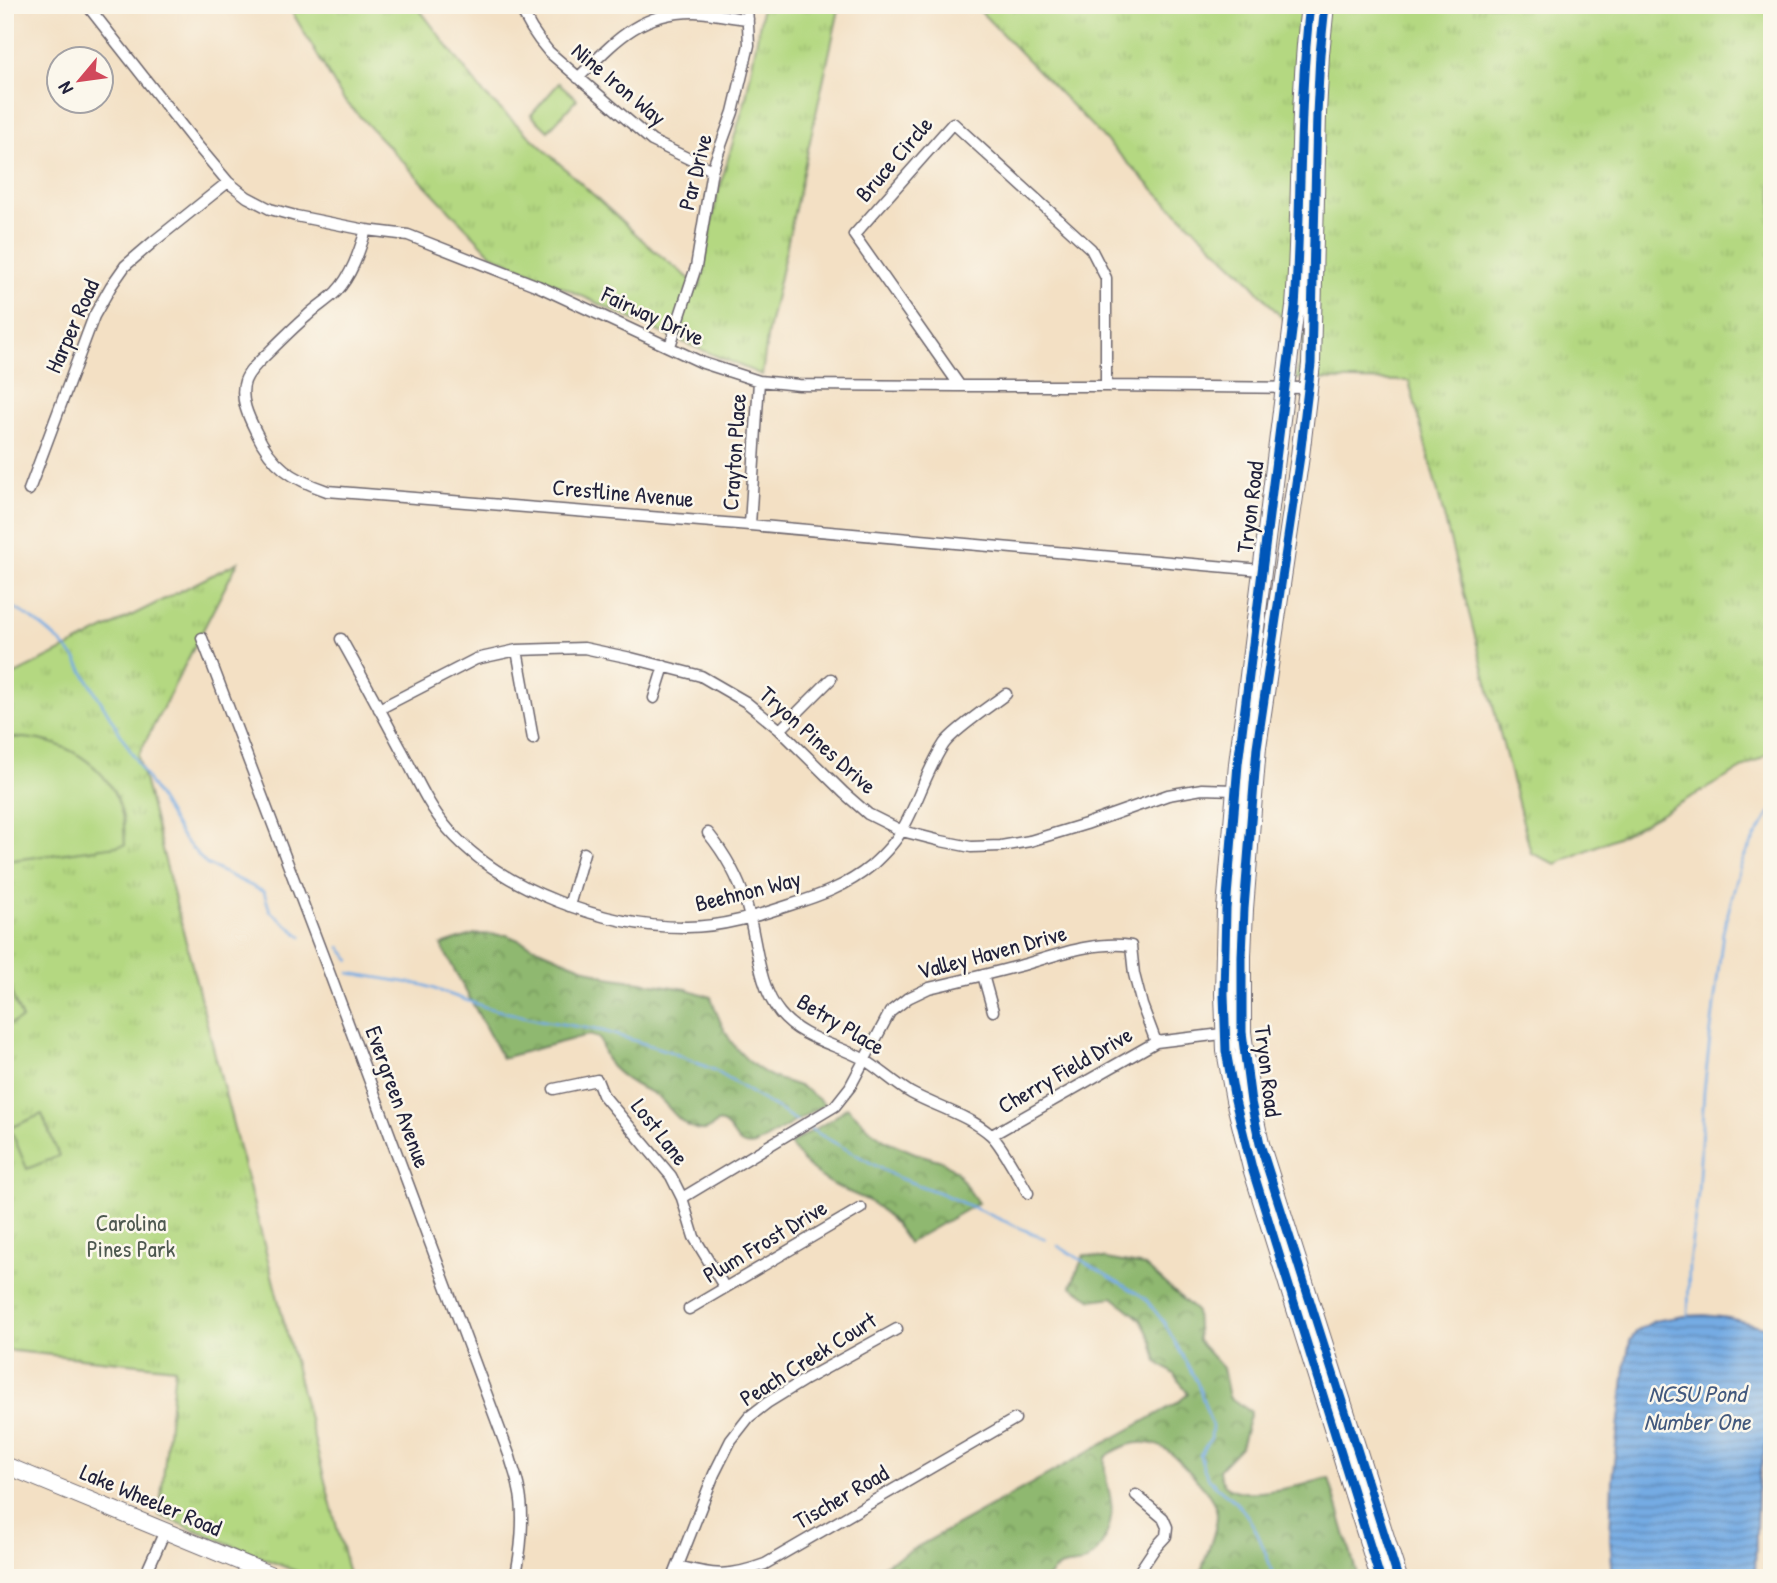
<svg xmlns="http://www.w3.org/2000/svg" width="1777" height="1583" font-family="'Patrick Hand',sans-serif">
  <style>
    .grass { fill: url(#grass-tufts); stroke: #6b7d5e; stroke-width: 2 }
    .forest { fill: url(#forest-crowns); stroke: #586d55; stroke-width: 2 }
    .pitch { fill: #b4d881; stroke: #6b7d5e; stroke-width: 2 }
    .water { fill: url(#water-rules); stroke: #4c668f; stroke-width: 2 }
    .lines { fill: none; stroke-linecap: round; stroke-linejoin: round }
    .stream { stroke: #75abe3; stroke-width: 2.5 }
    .street-casing { stroke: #6b646b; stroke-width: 13 }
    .secondary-casing { stroke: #6b646b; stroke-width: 18 }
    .primary-casing { stroke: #6b646b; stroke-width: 20 }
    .street { stroke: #fff; stroke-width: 10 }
    .secondary { stroke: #fff; stroke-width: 16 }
    .primary { stroke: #fff; stroke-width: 18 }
    .cycleway-casing { stroke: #fbf7ec; stroke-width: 13 }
    .cycleway { stroke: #0057b8; stroke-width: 9 }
    .labels { text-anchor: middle; stroke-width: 5; stroke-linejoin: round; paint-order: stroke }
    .street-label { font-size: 23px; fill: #22223b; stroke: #fbf7ec }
    .park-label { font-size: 23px; fill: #4e5950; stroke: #fbf7ec }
    .water-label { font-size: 24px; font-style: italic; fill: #43597e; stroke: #fbf7ec }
  </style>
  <defs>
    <pattern id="grass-tufts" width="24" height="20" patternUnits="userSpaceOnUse" patternTransform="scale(1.75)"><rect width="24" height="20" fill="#b4d881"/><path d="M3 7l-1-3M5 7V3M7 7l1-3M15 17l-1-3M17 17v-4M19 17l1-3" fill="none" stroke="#9ab970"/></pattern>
    <pattern id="forest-crowns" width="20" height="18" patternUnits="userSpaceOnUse" patternTransform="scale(1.75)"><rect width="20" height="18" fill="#8fb86f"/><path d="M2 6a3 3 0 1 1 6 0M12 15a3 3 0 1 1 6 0" fill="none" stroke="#74955c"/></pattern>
    <pattern id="water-rules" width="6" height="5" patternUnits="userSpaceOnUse" patternTransform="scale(1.75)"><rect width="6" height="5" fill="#75abe3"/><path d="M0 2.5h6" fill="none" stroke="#608bb9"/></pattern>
  </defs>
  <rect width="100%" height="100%" fill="#fbf7ec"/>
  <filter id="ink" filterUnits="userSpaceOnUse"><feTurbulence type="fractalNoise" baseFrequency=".0143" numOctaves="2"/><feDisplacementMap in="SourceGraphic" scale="14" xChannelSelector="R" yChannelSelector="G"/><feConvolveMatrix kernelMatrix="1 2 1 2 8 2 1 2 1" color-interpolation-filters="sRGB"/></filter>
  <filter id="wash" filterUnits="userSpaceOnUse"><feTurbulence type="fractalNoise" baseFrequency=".00686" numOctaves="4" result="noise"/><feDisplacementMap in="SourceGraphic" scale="28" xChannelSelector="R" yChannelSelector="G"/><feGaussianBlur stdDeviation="1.57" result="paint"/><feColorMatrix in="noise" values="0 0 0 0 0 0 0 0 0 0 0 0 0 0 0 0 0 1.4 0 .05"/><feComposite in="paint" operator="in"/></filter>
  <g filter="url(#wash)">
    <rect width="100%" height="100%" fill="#f3e0c4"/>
    <path class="grass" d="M288 5H416L485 95 651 248 700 287 717 196 746 98 761 17V5H840L768 331 762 375 666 335 491 254 343 99Z
      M974 5H1772V752L1624 834 1556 864 1531 853 1409 381 1296 379 1303 342 1246 277 1163 199Z
      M238 562 138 756 350 1578H312L159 1515 175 1368 5 1350V679Z"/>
    <path class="forest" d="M475 934 507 935 567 961 607 977 687 989 711 997C722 1031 735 1056 767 1074 778 1081 792 1082 803 1088 811 1093 818 1099 825 1104L755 1145C734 1150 736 1129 722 1123 713 1119 713 1136 693 1128 678 1122 669 1106 657 1096 653 1092 648 1091 643 1089 633 1084 620 1075 612 1067 604 1059 603 1047 599 1038L588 1035 502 1058 441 945Z
      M847 1107 871 1130 887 1141 915 1153 942 1161 956 1171 978 1203 908 1243C899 1227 884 1210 867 1200 859 1196 850 1193 842 1189 820 1179 803 1165 790 1144L832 1119Z
      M1084 1255 1145 1266 1196 1311 1198 1341 1223 1368 1229 1397 1251 1412 1241 1447 1219 1470C1220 1512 1306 1483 1329 1478L1358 1578H1199C1204 1559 1217 1533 1217 1515 1217 1502 1204 1488 1195 1478 1176 1456 1160 1436 1128 1445 1118 1448 1112 1451 1105 1458 1103 1476 1109 1485 1111 1502 1114 1522 1104 1549 1087 1561 1079 1566 1068 1563 1060 1567 1055 1569 1051 1574 1048 1578H861L1177 1403 1188 1394 1175 1375 1157 1362 1152 1341 1141 1320 1113 1297 1092 1300 1071 1286Z"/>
    <path class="pitch" d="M559 83 577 99 548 131 531 115Z
      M5 738C59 735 111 762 123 818 125 827 124 836 125 845L6 861Z
      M5 978 22 1019 5 1026Z
      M42 1114 59 1156 27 1169 10 1128Z"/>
    <path class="water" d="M1704 1315 1729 1318 1772 1329V1417L1760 1472 1757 1493 1755 1578H1613L1610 1539 1612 1479 1626 1361 1630 1341 1636 1332 1642 1328 1654 1321 1684 1316Z"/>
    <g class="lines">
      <path class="stream" d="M5 603C31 616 56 636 75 658L182 837 206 864 264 892 270 911 302 937
        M340 947 350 960
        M349 973 423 985 488 1008 539 1020 603 1031 668 1051 714 1070 797 1121
        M810 1129 896 1177 940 1193 1045 1239
        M1058 1246 1145 1298 1165 1324 1197 1382 1212 1426 1211 1438 1200 1455C1207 1490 1223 1486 1242 1509 1258 1528 1266 1555 1275 1578
        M1688 1316 1689 1263 1698 1193 1704 1091 1711 1030 1723 932 1740 867 1748 849 1772 810"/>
    </g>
  </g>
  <g filter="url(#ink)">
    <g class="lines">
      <g class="street-casing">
        <path id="street" d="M87 5 197 145 228 182 247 197 270 209 296 216 366 230 408 235 538 286 703 363 759 381 799 385 960 386H1106L1308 388
          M520 5C527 24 536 37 549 52L652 141 712 170
          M578 78C614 42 639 12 694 12 710 12 730 18 748 19
          M366 230C359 252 352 275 336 292 327 301 316 307 307 316 294 327 281 340 269 352 260 361 249 370 245 381 239 398 249 418 256 432 272 466 292 479 327 491L750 525 1261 570
          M670 346 696 267 712 170 733 112 749 45 747 5
          M960 386 854 235 953 123 1091 249 1106 278V386
          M29 490 94 316 111 286 125 266 153 242 228 182
          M750 525 759 381
          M202 638 329 972 510 1457C513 1468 517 1478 519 1489 525 1513 521 1554 515 1578
          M341 639C362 676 382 714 402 751 416 777 428 806 448 829 501 890 607 928 687 927 722 927 757 916 790 905 819 896 847 886 871 866 882 856 895 843 902 830 918 803 926 771 944 744 954 730 990 706 1006 694
          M517 650 533 739
          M654 698 664 666
          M379 709 476 659 517 650 584 648 631 658 701 676 746 702 780 730 844 793 868 814 902 831 941 841 971 847 1001 846 1030 841 1086 824 1168 795 1202 789 1235 790
          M780 730 831 679
          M708 833C725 854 738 877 746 903 757 938 757 985 780 1013 801 1039 836 1044 863 1059 880 1069 894 1083 911 1093 937 1107 968 1115 991 1135 1002 1145 1019 1178 1028 1193
          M569 906 584 853
          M983 975 993 1011
          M554 1089 597 1080 603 1095 671 1176 682 1198 694 1237 725 1288
          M992 1135 1156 1042 1230 1033
          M682 1198 835 1106 850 1087 890 1012 908 998 929 988C959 981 989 974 1019 966 1055 956 1094 940 1131 946L1134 974 1142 1005 1156 1042
          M689 1309 861 1208
          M678 1566C714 1576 730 1577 765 1564L1015 1419
          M144 1578 165 1531
          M673 1578 714 1474 731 1440 749 1417 767 1403 806 1379 897 1329
          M1135 1578 1155 1548 1166 1536 1167 1527 1163 1518 1136 1495"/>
      </g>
      <g class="secondary-casing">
        <path id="secondary" d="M5 1465 279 1578"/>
      </g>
      <g class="primary-casing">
        <path id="primary" d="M1310 5C1298 106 1302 207 1295 307L1238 764 1226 909 1224 994 1226 1051 1235 1100 1252 1168 1380 1578
          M1325 5 1320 54 1317 114 1311 364 1300 456 1257 747 1244 909 1242 956V1032L1251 1102 1260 1144 1398 1578"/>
      </g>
      <use href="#street" class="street"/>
      <use href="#secondary" class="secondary"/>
      <use href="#primary" class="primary"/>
      <g class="cycleway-casing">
        <path id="cycleway" d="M1310 5C1298 106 1302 207 1295 307L1238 764 1226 909 1224 994 1226 1051 1235 1100 1252 1168 1380 1578
          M1325 5 1320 54 1317 114 1311 364 1300 456 1257 747 1244 909 1242 956V1032L1251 1102 1260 1144 1398 1578"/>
      </g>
      <use href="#cycleway" class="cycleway"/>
    </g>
  </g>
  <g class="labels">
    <g class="street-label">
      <text transform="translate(619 84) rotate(40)" y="8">Nine Iron Way</text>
      <text transform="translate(894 159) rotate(-49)" y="8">Bruce Circle</text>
      <text transform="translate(695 172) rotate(-76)" y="8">Par Drive</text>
      <text transform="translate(653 316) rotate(25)" y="8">Fairway Drive</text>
      <text transform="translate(72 326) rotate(-66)" y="8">Harper Road</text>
      <text transform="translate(734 452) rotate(-86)" y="8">Crayton Place</text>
      <text transform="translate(623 493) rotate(5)" y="8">Crestline Avenue</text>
      <text transform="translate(1250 507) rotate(-83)" y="8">Tryon Road</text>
      <text transform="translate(818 740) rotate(42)" y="8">Tryon Pines Drive</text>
      <text transform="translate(748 891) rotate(-14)" y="8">Beehnon Way</text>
      <text transform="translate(992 952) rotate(-15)" y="8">Valley Haven Drive</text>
      <text transform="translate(841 1024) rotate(31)" y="8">Betry Place</text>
      <text transform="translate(1065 1070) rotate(-30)" y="8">Cherry Field Drive</text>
      <text transform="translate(1268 1071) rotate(83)" y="8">Tryon Road</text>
      <text transform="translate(398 1097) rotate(70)" y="8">Evergreen Avenue</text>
      <text transform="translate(660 1132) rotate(52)" y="8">Lost Lane</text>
      <text transform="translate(765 1241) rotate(-31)" y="8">Plum Frost Drive</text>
      <text transform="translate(808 1359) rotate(-32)" y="8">Peach Creek Court</text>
      <text transform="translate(841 1497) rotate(-30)" y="8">Tischer Road</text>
      <text transform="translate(151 1500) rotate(23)" y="8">Lake Wheeler Road</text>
    </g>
    <g class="park-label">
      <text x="131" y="1231">Carolina<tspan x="131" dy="26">Pines Park</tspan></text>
    </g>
    <g class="water-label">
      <text x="1697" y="1402">NCSU Pond<tspan x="1697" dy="28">Number One</tspan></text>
    </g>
  </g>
  <rect width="1777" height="1583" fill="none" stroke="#fbf7ec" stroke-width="28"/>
  <g transform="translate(80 80) rotate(241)"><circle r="33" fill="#fbf7ec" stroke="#a4a2a5" stroke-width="2"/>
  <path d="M0-5L12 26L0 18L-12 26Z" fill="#d1495b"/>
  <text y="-10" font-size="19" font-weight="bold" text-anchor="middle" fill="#22223b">N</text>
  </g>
</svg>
